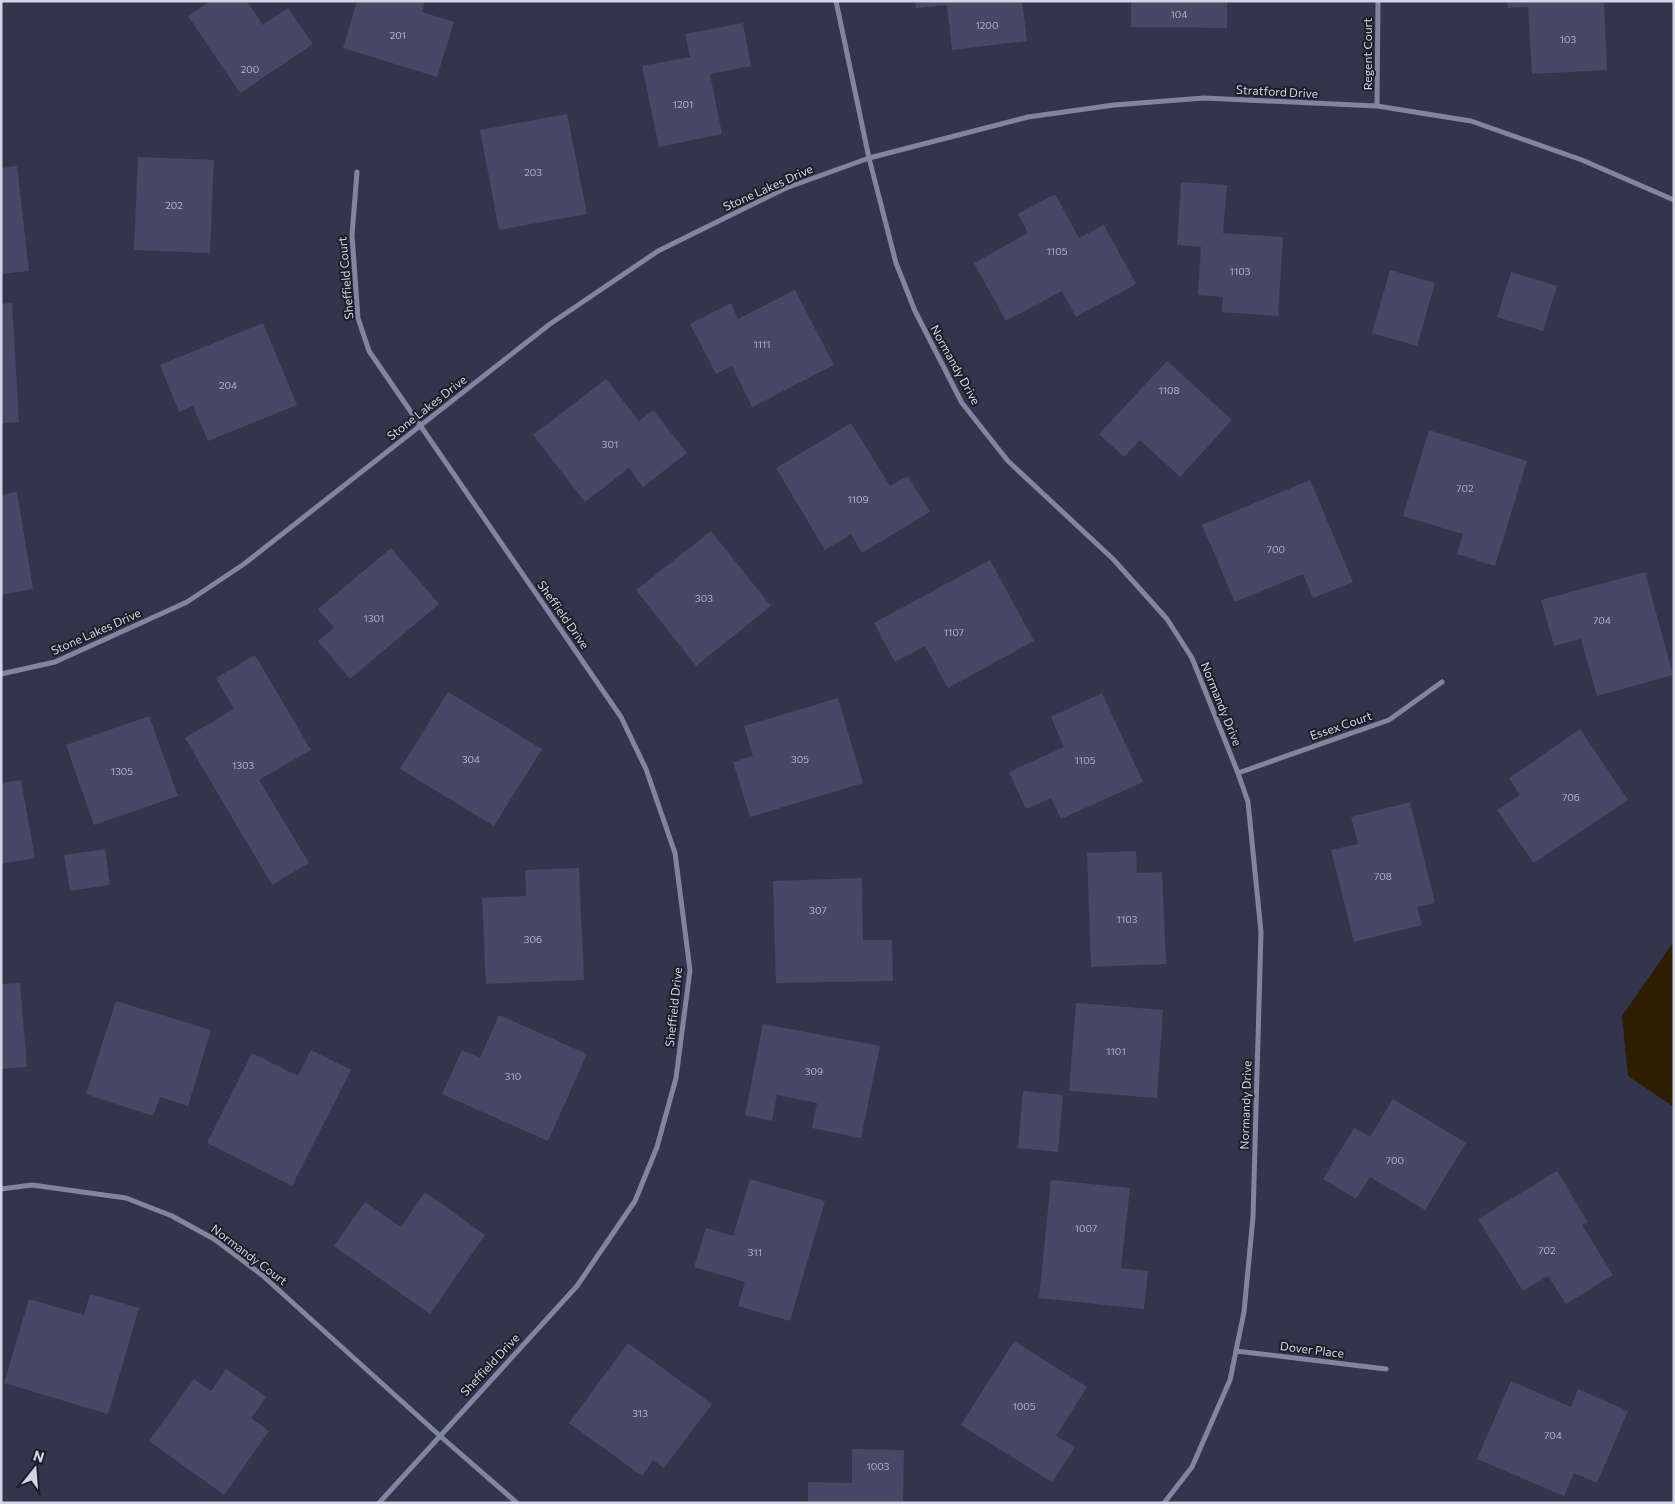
<svg xmlns="http://www.w3.org/2000/svg" width="1675" height="1504" font-family="Commissioner,sans-serif">
  <style>
    .water { fill: #2d1e01 }
    .building { fill: #454966 }
    .lines { fill: none; stroke-linecap: round; stroke-linejoin: round }
    .minor { stroke: #8085a0; stroke-width: 5 }
    .labels { text-anchor: middle; stroke-width: 4; stroke-linejoin: round; paint-order: stroke }
    .number-label { font-size: 10px; fill: #afb2c4 }
    .street-label { font-size: 12px; fill: #d2d5e4; stroke: #1c1e28 }
  </style>
  <rect width="100%" height="100%" fill="#32354c"/>
  <path class="water" d="M1674 941V1107L1628 1076 1622 1016Z"/>
  <path class="building" d="M210 1H247L263 25 288 8 313 44 240 93 188 16Z
    M357 1H425L422 12 454 22 437 77 343 48Z
    M915 1H1022L1027 41 952 50 947 5 916 8Z
    M1131 1H1227V28L1131 27Z
    M1507 1H1604L1607 70 1532 74 1528 7 1508 8Z
    M743 23 751 66 710 74 722 134 659 147 642 66 690 57 685 34Z
    M567 114 587 214 499 230 480 130Z
    M138 157 214 160 210 253 134 250Z
    M17 166 29 271 1 274V168Z
    M1181 182 1227 185 1223 233 1283 237 1278 316 1222 312 1223 297 1198 295 1201 247 1177 245Z
    M1055 194 1079 238 1104 225 1136 284 1076 317 1062 291 1006 321 974 263 1028 233 1018 214Z
    M1390 270 1435 283 1417 346 1372 333Z
    M1511 272 1557 286 1543 331 1497 317Z
    M795 290 834 365 752 407 732 366 716 374 690 324 731 303 738 319Z
    M12 303 19 422 1 423V304Z
    M263 323 297 405 208 441 193 406 179 412 160 365Z
    M1167 361 1232 420 1180 477 1140 440 1124 457 1099 434Z
    M606 379 639 421 653 410 687 453 643 487 629 468 585 502 533 435Z
    M851 423 890 486 908 476 930 512 862 553 851 534 825 550 776 468Z
    M1429 430 1527 461 1495 566 1457 554 1463 534 1403 516Z
    M1310 480 1353 582 1313 598 1303 574 1235 602 1202 525Z
    M17 492 33 589 1 595V495Z
    M711 531 771 606 696 666 636 590Z
    M391 548 439 604 350 679 318 641 334 628 318 609Z
    M990 560 1034 641 948 688 925 646 895 662 874 623Z
    M1645 572 1673 675 1597 696 1581 639 1554 646 1541 600Z
    M255 655 311 750 259 780 309 863 272 885 185 738 234 709 216 678Z
    M448 692 542 749 494 826 400 769Z
    M1102 693 1143 782 1061 819 1051 798 1026 809 1009 772 1064 747 1051 717Z
    M838 698 863 783 750 817 733 762 753 756 744 726Z
    M149 716 178 796 94 825 66 745Z
    M1580 729 1628 800 1534 863 1497 810 1520 795 1509 778Z
    M21 780 35 858 1 864V783Z
    M1410 802 1435 903 1417 907 1422 925 1354 942 1331 850 1358 844 1351 817Z
    M105 849 110 885 70 891 64 855Z
    M1136 851 1137 873 1162 872 1166 964 1091 967 1087 853Z
    M579 868 584 980 486 984 482 898 526 896 525 870Z
    M862 878 863 940H892L893 981 776 983 773 881Z
    M20 983 27 1067 1 1069V984Z
    M116 1001 211 1030 188 1106 160 1097 153 1116 86 1094Z
    M1076 1003 1163 1010 1157 1098 1069 1091Z
    M499 1015 587 1054 548 1141 442 1094 462 1050 480 1058Z
    M763 1024 880 1046 861 1138 812 1128 817 1103 777 1095 772 1121 745 1115Z
    M311 1050 351 1070 292 1186 207 1143 252 1053 298 1076Z
    M1023 1091 1063 1095 1058 1152 1018 1148Z
    M1393 1099 1466 1143 1425 1210 1370 1177 1356 1199 1323 1179 1354 1128 1370 1137Z
    M1557 1171 1588 1222 1582 1225 1613 1275 1566 1304 1548 1276 1523 1291 1478 1219Z
    M750 1179 825 1201 790 1321 738 1306 745 1282 694 1267 706 1228 733 1236Z
    M1051 1180 1130 1188 1121 1268 1148 1271 1144 1309 1039 1298Z
    M425 1192 485 1235 430 1314 334 1246 365 1202 401 1227Z
    M90 1294 139 1308 108 1414 4 1383 29 1299 84 1315Z
    M1014 1341 1087 1387 1056 1436 1075 1447 1052 1482 961 1425Z
    M628 1343 712 1404 664 1468 653 1460 642 1476 569 1423Z
    M226 1369 266 1397 251 1418 269 1431 224 1495 149 1441 194 1379 211 1391Z
    M1511 1381 1571 1407 1578 1389 1628 1411 1597 1483 1574 1473 1564 1496 1477 1459Z
    M852 1449 904 1450 903 1503H808V1482L852 1483Z"/>
  <g class="lines">
    <path class="minor" d="M836 1 869 158 896 263 915 311 962 403 1008 461 1113 559 1167 619 1192 658 1238 773 1248 802 1261 932 1253 1217 1244 1312 1230 1380 1192 1467 1164 1503
      M1377 106 1378 1
      M357 172 352 235 358 318 369 351 621 717 646 769 675 853 690 970 676 1078 657 1147 635 1201 577 1286 379 1503
      M1 674 55 662 187 602 244 564 550 324 658 251 786 188 869 158 1028 117 1114 105 1204 98 1377 106 1471 121 1582 160 1674 200
      M1238 773 1389 720 1442 682
      M1 1189 32 1185 126 1198 172 1216 214 1239 262 1275 439 1435 517 1503
      M1236 1351 1386 1369"/>
  </g>
  <g class="labels">
    <g class="number-label">
      <text x="1179" y="18">104</text>
      <text x="987" y="29">1200</text>
      <text x="398" y="39">201</text>
      <text x="1568" y="43">103</text>
      <text x="250" y="73">200</text>
      <text x="683" y="108">1201</text>
      <text x="533" y="176">203</text>
      <text x="174" y="209">202</text>
      <text x="1057" y="255">1105</text>
      <text x="1240" y="275">1103</text>
      <text x="762" y="348">1111</text>
      <text x="228" y="389">204</text>
      <text x="1169" y="394">1108</text>
      <text x="610" y="448">301</text>
      <text x="1465" y="492">702</text>
      <text x="858" y="503">1109</text>
      <text x="1276" y="553">700</text>
      <text x="704" y="602">303</text>
      <text x="374" y="622">1301</text>
      <text x="1602" y="624">704</text>
      <text x="954" y="636">1107</text>
      <text x="471" y="763">304</text>
      <text x="800" y="763">305</text>
      <text x="1085" y="764">1105</text>
      <text x="243" y="769">1303</text>
      <text x="122" y="775">1305</text>
      <text x="1571" y="801">706</text>
      <text x="1383" y="880">708</text>
      <text x="818" y="914">307</text>
      <text x="1127" y="923">1103</text>
      <text x="533" y="943">306</text>
      <text x="1116" y="1055">1101</text>
      <text x="814" y="1075">309</text>
      <text x="513" y="1080">310</text>
      <text x="1395" y="1164">700</text>
      <text x="1086" y="1232">1007</text>
      <text x="1547" y="1254">702</text>
      <text x="755" y="1256">311</text>
      <text x="1024" y="1410">1005</text>
      <text x="640" y="1417">313</text>
      <text x="1553" y="1439">704</text>
      <text x="878" y="1470">1003</text>
    </g>
    <g class="street-label">
      <text transform="translate(1368 54) rotate(-90)" y="4">Regent Court</text>
      <text transform="translate(1277 92) rotate(3)" y="4">Stratford Drive</text>
      <text transform="translate(768 188) rotate(-24)" y="4">Stone Lakes Drive</text>
      <text transform="translate(346 278) rotate(-95)" y="4">Sheffield Court</text>
      <text transform="translate(955 365) rotate(61)" y="4">Normandy Drive</text>
      <text transform="translate(427 408) rotate(-38)" y="4">Stone Lakes Drive</text>
      <text transform="translate(563 615) rotate(55)" y="4">Sheffield Drive</text>
      <text transform="translate(96 632) rotate(-24)" y="4">Stone Lakes Drive</text>
      <text transform="translate(1221 704) rotate(68)" y="4">Normandy Drive</text>
      <text transform="translate(1341 726) rotate(-19)" y="4">Essex Court</text>
      <text transform="translate(674 1007) rotate(-84)" y="4">Sheffield Drive</text>
      <text transform="translate(1246 1105) rotate(-88)" y="4">Normandy Drive</text>
      <text transform="translate(249 1255) rotate(37)" y="4">Normandy Court</text>
      <text transform="translate(1312 1350) rotate(7)" y="4">Dover Place</text>
      <text transform="translate(490 1365) rotate(-47)" y="4">Sheffield Drive</text>
    </g>
  </g>
  <rect width="1675" height="1504" fill="none" stroke="#d2d5e4" stroke-width="5"/>
  <g transform="translate(35 1469) rotate(17)" stroke="#1c1e28" stroke-width="4" paint-order="stroke">
  <path d="M0-4L9 19L0 12L-9 19Z" fill="#d2d5e4"/>
  <text y="-8" font-size="14" font-weight="bold" text-anchor="middle" fill="#d2d5e4">N</text>
  </g>
</svg>
